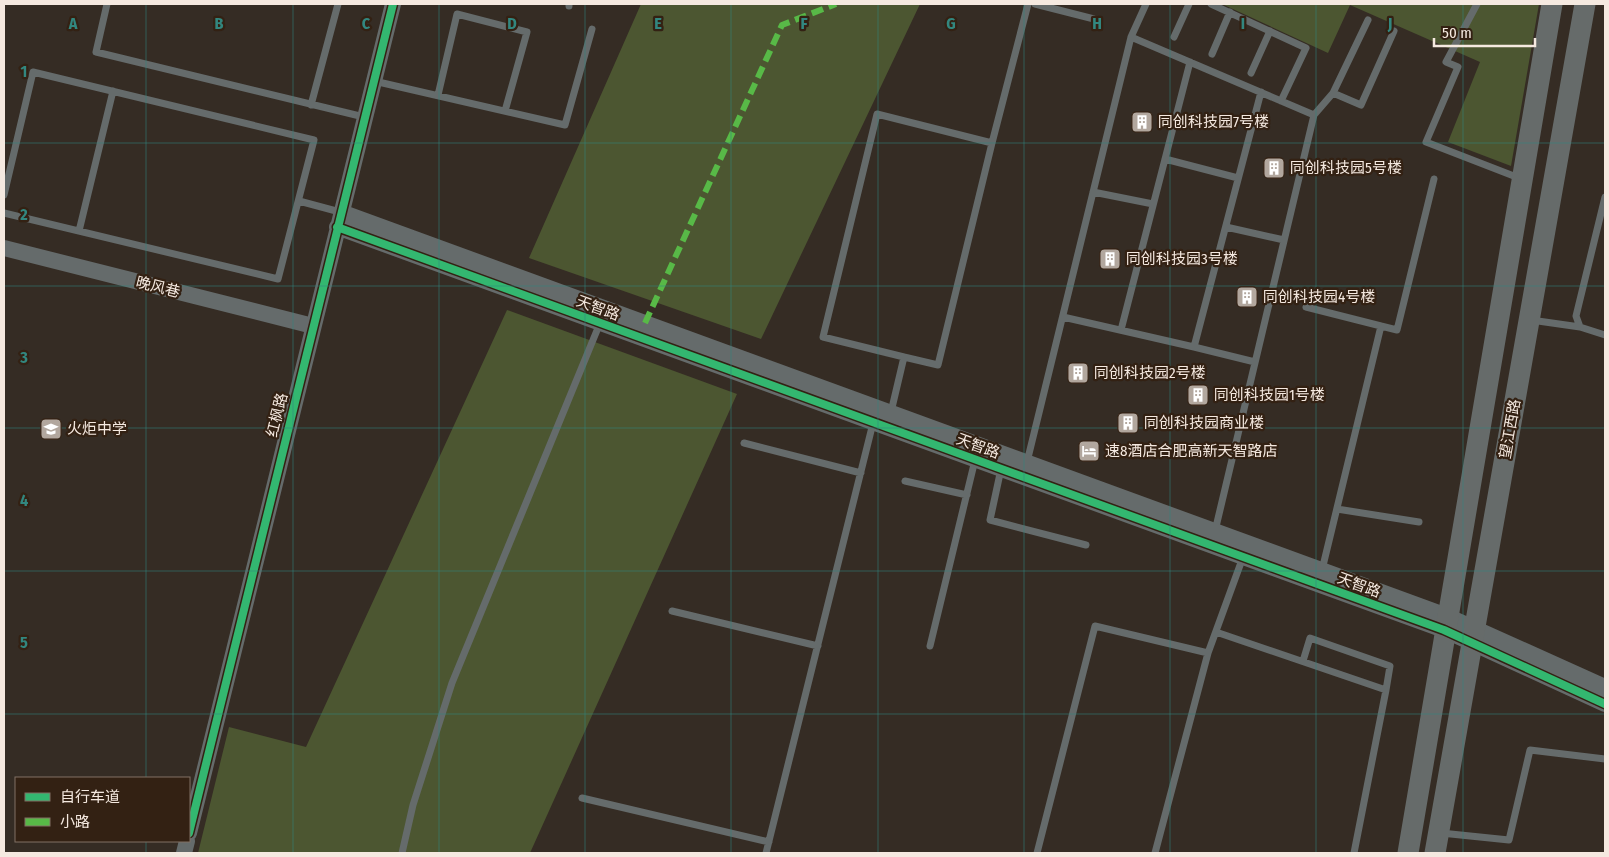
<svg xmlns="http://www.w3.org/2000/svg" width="1609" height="857" font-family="'Fira Sans Condensed','Noto Sans SC',sans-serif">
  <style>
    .green { fill: #4c5631 }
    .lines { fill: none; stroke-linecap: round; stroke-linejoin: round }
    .service { stroke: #656b6b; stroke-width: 7 }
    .tertiary { stroke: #656b6b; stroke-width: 16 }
    .primary { stroke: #666b6a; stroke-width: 21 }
    .quiet { stroke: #58b947; stroke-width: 6; stroke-dasharray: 12 6; stroke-linecap: butt }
    .cycleway-casing { stroke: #332113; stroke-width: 11 }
    .cycleway { stroke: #33b770; stroke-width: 8 }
    .grid { fill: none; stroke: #32877f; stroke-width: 1; stroke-opacity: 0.55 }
    .labels { text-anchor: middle; stroke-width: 4.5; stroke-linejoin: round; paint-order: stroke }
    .poi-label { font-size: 15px; fill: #f5e9e0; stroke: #332113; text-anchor: start }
    .street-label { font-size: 15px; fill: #f5e9e0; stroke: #332113 }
    .grid-label { font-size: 16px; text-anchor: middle; font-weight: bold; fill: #32877f; stroke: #332113; stroke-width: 4.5; stroke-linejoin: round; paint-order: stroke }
  </style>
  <rect width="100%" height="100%" fill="#352c24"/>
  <path class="green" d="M641 4H920L761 339 529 258Z
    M1222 4H1539L1511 166 1448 142 1480 62 1350 5 1328 53Z
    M507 310 737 394 530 853H198L229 727 306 747Z"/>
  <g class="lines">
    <path class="service" d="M107 4 96 52 364 117
      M1035 4 1094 19
      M1211 4 1306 48 1281 101
      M1477 4 1446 62 1458 67 1426 142 1519 178
      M569 6V4
      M1131 37 1146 4
      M1174 37 1189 4
      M1212 54 1230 12
      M1251 73 1270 31
      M374 81 565 125 592 29
      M1333 93 1368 20
      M438 95 457 14 527 32 505 111
      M311 105 338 4
      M1314 115 1333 93 1361 105 1394 31
      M992 143 1028 4
      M1165 159 1238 178
      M1093 192 1153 204
      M4 195 33 72 314 140 278 279 4 213
      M1605 197 1576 316 1580 327 1605 335
      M299 201 340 212
      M1226 227 1284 240
      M79 231 113 91
      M1306 307 1381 326
      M1063 317 1194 347 1261 92
      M1531 320 1580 327
      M1121 330 1190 62
      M1194 347 1255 362
      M891 412 904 357 823 337 877 114 992 143 938 365 904 357
      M744 443 861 473
      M1027 462 1131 37 1314 115 1215 531
      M1001 469 990 520 1086 545
      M905 481 967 495
      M1337 509 1419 522
      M1322 570 1381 326 1397 330 1434 179
      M672 611 818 646
      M1216 632 1386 690 1354 853
      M930 646 975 460
      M1303 661 1310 638 1390 666 1386 690
      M582 798 769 842
      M1441 833 1509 840 1530 750 1605 759
      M402 853 413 805 452 683 600 323
      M766 853 873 423
      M1037 853 1095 626 1208 653
      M1155 853 1208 653 1243 557"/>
    <path class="tertiary" d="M341 212 1447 616 1605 687
      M337 227 1444 630 1605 704
      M4 248 313 326
      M189 833 393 4
      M184 853 187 841"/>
    <path class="primary" d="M1408 853 1552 4
      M1435 853 1585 4"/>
    <path class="quiet" d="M645 323 782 25 836 4"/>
    <g class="cycleway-casing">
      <path id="cycleway" d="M337 227 1444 630 1605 704
        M189 833 393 4"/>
    </g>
    <use href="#cycleway" class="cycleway"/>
  </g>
  <path class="grid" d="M146 4V778M293 4V853M439 4V853M585 4V853M731 4V853M878 4V853M1024 4V853M1170 4V853M1316 4V853M1463 4V853M4 143H1605M4 286H1605M4 428H1605M4 571H1605M4 714H1605M146 841V853"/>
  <defs>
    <g id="building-square" transform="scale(1.125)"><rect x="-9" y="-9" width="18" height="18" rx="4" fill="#b2a79e" stroke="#332113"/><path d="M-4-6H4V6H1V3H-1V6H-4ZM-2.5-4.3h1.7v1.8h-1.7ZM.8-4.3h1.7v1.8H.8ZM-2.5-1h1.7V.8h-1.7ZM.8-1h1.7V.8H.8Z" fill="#fff"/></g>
    <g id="school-square" transform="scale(1.125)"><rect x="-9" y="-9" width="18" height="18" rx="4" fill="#b2a79e" stroke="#332113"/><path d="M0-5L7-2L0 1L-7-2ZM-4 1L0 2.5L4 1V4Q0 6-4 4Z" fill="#fff"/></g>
    <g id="hotel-square" transform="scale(1.125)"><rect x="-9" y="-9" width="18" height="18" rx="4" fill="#b2a79e" stroke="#332113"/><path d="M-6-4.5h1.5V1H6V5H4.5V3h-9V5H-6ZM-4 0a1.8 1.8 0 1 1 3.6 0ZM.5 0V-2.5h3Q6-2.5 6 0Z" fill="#fff"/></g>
  </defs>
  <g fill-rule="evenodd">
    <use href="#building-square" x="1142" y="122"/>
    <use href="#building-square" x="1274" y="168"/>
    <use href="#building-square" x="1110" y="259"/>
    <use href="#building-square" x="1247" y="297"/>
    <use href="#building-square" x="1078" y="373"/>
    <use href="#building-square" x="1198" y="395"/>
    <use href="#building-square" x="1128" y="423"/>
    <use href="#school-square" x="51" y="429"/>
    <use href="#hotel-square" x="1089" y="451"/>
  </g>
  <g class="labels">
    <g class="poi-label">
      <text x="1158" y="127">同创科技园7号楼</text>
      <text x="1290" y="173">同创科技园5号楼</text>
      <text x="1126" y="264">同创科技园3号楼</text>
      <text x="1263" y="302">同创科技园4号楼</text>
      <text x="1094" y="378">同创科技园2号楼</text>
      <text x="1214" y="400">同创科技园1号楼</text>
      <text x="1144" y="428">同创科技园商业楼</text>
      <text x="67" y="434">火炬中学</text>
      <text x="1105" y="456">速8酒店合肥高新天智路店</text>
    </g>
    <g class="street-label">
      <text transform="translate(158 287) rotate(14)" y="5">晚风巷</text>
      <text transform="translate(598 308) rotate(20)" y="5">天智路</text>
      <text transform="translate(277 415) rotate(-76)" y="5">红枫路</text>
      <text transform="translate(1510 429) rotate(-80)" y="5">望江西路</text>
      <text transform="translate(978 446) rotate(20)" y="5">天智路</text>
      <text transform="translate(1359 585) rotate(20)" y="5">天智路</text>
    </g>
  </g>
  <g class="grid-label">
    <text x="73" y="29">A</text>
    <text x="219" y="29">B</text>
    <text x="366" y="29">C</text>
    <text x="512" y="29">D</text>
    <text x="658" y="29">E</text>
    <text x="804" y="29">F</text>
    <text x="951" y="29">G</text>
    <text x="1097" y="29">H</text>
    <text x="1243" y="29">I</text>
    <text x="1390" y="29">J</text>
    <text x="24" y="77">1</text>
    <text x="24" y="220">2</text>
    <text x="24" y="363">3</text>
    <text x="24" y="506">4</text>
    <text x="24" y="648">5</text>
  </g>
  <rect width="1609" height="857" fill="none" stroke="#f5e9e0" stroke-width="10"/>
  <rect x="15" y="777" width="175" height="65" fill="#332113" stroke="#817165"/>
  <rect x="25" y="793" width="25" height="8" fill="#33b770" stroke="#817165"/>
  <text x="60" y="802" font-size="15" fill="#f5e9e0">自行车道</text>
  <rect x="25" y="818" width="25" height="8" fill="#58b947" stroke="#817165"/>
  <text x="60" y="827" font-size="15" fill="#f5e9e0">小路</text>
  <path d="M1434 38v8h101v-8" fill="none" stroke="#f5e9e0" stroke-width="2.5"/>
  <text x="1442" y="38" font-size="15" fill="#f5e9e0" stroke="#332113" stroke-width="4" paint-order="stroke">50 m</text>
</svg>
